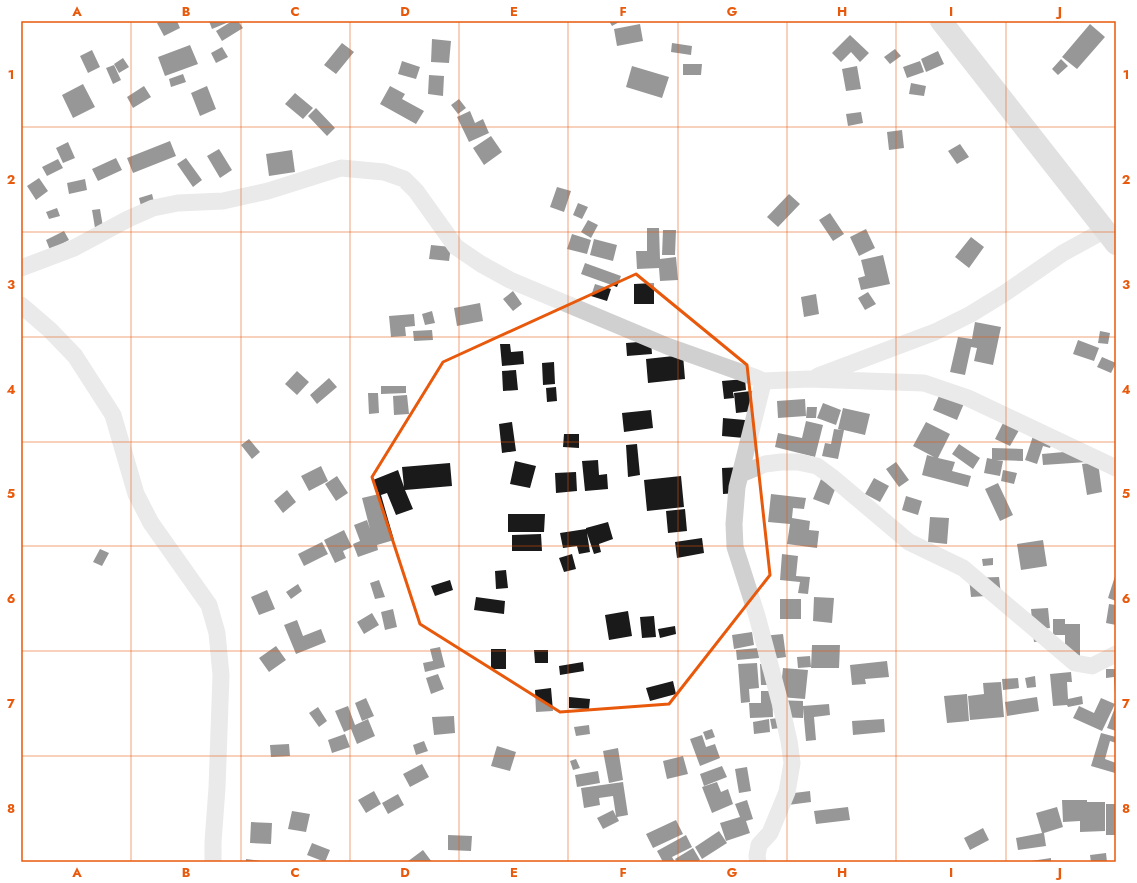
<svg xmlns="http://www.w3.org/2000/svg" width="1137" height="883" font-family="Jost,sans-serif">
  <style>
    .building { fill: #1a1a1a }
    .lines { fill: none; stroke-linecap: round; stroke-linejoin: round }
    .street { stroke: #d0d0d0; stroke-width: 17 }
    .secondary { stroke: #bdbdbd; stroke-width: 22 }
    .marked { fill: none; stroke: #e8590c; stroke-width: 3; stroke-linejoin: round }
    .grid { fill: none; stroke: #e8590c; stroke-width: 1; stroke-opacity: 0.55 }
    .neatline { fill: none; stroke: #e8590c; stroke-width: 1.5 }
    .grid-label { font-size: 13px; text-anchor: middle; font-weight: bold; fill: #e8590c }
  </style>
  <rect width="100%" height="100%" fill="#fff"/>
  <path class="building" d="M161 21H177L180 28 164 36 157 23Z
    M209 21H231L212 29Z
    M232 21H238L243 28 222 41 216 31Z
    M609 21H621L612 26Z
    M640 24 643 41 617 46 614 29Z
    M1090 24 1105 37 1077 69 1062 57Z
    M850 35 869 53 860 62 851 52 841 62 832 53Z
    M432 39 451 41 449 63 431 62Z
    M342 43 354 52 336 74 324 65Z
    M672 43 692 46 691 55 671 52Z
    M190 45 198 64 165 76 158 57Z
    M222 47 228 57 216 63 211 53Z
    M895 49 901 56 890 64 884 57Z
    M92 50 100 67 88 73 80 56Z
    M938 51 944 64 926 72 921 59Z
    M123 58 129 67 119 73 114 64Z
    M1061 59 1068 66 1058 75 1052 69Z
    M402 61 420 67 416 79 398 74Z
    M920 61 924 72 907 78 903 67Z
    M683 64H702L701 75H683Z
    M114 65 121 80 113 84 106 68Z
    M632 66 669 77 662 98 626 87Z
    M857 66 861 89 846 91 842 69Z
    M183 74 186 82 171 87 169 79Z
    M429 75 444 76 443 96 428 94Z
    M911 83 926 86 924 96 909 94Z
    M83 84 95 107 73 118 62 95Z
    M144 86 151 97 133 108 127 97Z
    M207 86 216 109 200 116 191 93Z
    M390 86 405 94 402 99 424 111 416 124 380 104Z
    M295 93 313 108 303 119 285 104Z
    M459 99 466 108 458 114 451 105Z
    M316 108 335 128 327 136 308 116Z
    M470 111 475 123 483 119 489 133 469 142 457 117Z
    M861 112 863 123 848 126 846 114Z
    M902 130 904 148 889 150 887 132Z
    M491 136 502 152 484 165 473 148Z
    M170 141 176 156 133 173 127 158Z
    M68 142 75 158 63 163 56 148Z
    M960 144 969 157 957 164 948 151Z
    M219 149 232 170 220 178 207 156Z
    M292 150 295 172 269 176 266 154Z
    M116 158 122 170 98 181 92 169Z
    M186 158 202 180 193 187 177 164Z
    M58 159 63 168 47 176 42 167Z
    M39 178 48 191 36 200 27 186Z
    M85 179 87 190 69 194 67 183Z
    M557 187 571 191 564 212 550 207Z
    M152 194 154 202 141 206 139 198Z
    M789 194 800 204 778 227 767 217Z
    M578 203 588 207 582 219 573 215Z
    M57 208 60 216 49 219 46 212Z
    M100 209 103 227 95 228 92 210Z
    M830 213 844 234 833 241 819 220Z
    M588 220 598 225 591 238 581 232Z
    M647 228H659L660 259 676 257 678 280 660 281 659 268 637 269 636 251H647Z
    M866 229 875 248 859 256 850 237Z
    M663 230H676L675 255H662Z
    M64 231 69 240 50 250 46 240Z
    M572 234 591 240 587 254 567 249Z
    M971 237 984 247 969 268 955 257Z
    M594 239 617 245 613 261 590 255Z
    M431 245 451 247 449 261 429 259Z
    M883 255 890 284 861 290 858 278 865 276 861 260Z
    M585 263 621 276 617 287 581 274Z
    M654 283V304H634V284Z
    M595 284 611 289 607 301 591 296Z
    M513 291 522 304 513 311 503 299Z
    M868 292 876 304 865 310 858 298Z
    M816 294 819 314 804 317 801 297Z
    M480 303 483 321 457 326 454 308Z
    M432 311 435 323 425 325 422 314Z
    M414 314 415 326 405 327 406 336 391 337 389 316Z
    M975 322 1001 327 993 365 974 361 977 348 971 347 965 375 950 372 958 337 972 339Z
    M432 330 433 340 414 341 413 331Z
    M1100 331 1110 333 1108 344 1098 343Z
    M1078 340 1099 348 1094 361 1073 354Z
    M651 341 652 354 627 356 626 343Z
    M500 344H510L511 352 523 351 524 364 502 366Z
    M683 355 685 379 648 383 646 359Z
    M1102 357 1116 363 1111 373 1097 367Z
    M554 362 555 384 543 385 542 363Z
    M516 370 518 390 503 391 502 371Z
    M297 371 309 382 297 395 285 384Z
    M329 378 337 387 317 404 310 395Z
    M745 379 746 390 733 392 734 398 724 399 722 381Z
    M381 386H406V393L381 394Z
    M556 387 557 401 547 402 546 388Z
    M760 390 762 410 736 413 734 393Z
    M941 391 965 401 957 420 933 410Z
    M368 393H378L379 413 369 414Z
    M407 395 409 414 394 415 393 396Z
    M805 399 806 416 778 418 777 401Z
    M823 403 841 410 836 425 817 418Z
    M807 407H817L816 418H806Z
    M843 408 870 414 865 435 844 430 838 459 822 456 825 443 831 444 834 429 842 430 838 429Z
    M651 410 653 428 624 432 622 413Z
    M1006 417 1022 425 1010 446 995 439Z
    M723 418 756 421 755 439 722 436Z
    M806 421 823 425 815 457 775 447 778 433 802 438Z
    M512 422 516 451 502 453 499 424Z
    M926 422 950 434 938 458 955 462 952 471 971 476 968 487 922 475 927 455 934 457 913 446Z
    M1035 430 1054 436 1050 448 1043 446 1037 464 1025 460Z
    M564 434H579V448L563 447Z
    M249 439 260 452 252 459 241 445Z
    M637 444 640 475 628 477 626 445Z
    M959 444 980 458 973 469 952 454Z
    M992 448 1023 449V461L996 460 1003 461 1000 476 984 473 987 458 992 459Z
    M1086 450 1087 462 1043 465 1042 454Z
    M598 460 599 475 607 474 608 489 585 491 582 461Z
    M515 461 536 466 530 488 510 484Z
    M896 462 909 480 899 487 886 469Z
    M1098 462 1102 492 1087 495 1082 464Z
    M450 463 452 486 405 490 413 509 396 515 387 493 381 495 394 540 377 545 378 550 358 557 353 544 360 541 354 525 367 520 370 529 362 498 379 494 373 480 398 470 404 487 402 467Z
    M321 466 328 481 309 491 301 476Z
    M743 467 737 493 723 494 722 468Z
    M1003 470 1017 473 1014 484 1001 481Z
    M576 472 577 491 556 493 555 473Z
    M823 474 839 479 829 505 813 499Z
    M337 476 348 493 336 501 325 484Z
    M681 476 684 507 647 511 644 480Z
    M874 478 889 486 880 502 865 494Z
    M998 483 1013 515 1000 521 985 489Z
    M287 490 296 502 283 513 274 501Z
    M771 494 806 498 804 509 793 508 792 518 810 521 809 530 819 531 817 548 787 544 790 524 768 522Z
    M906 496 922 501 918 515 902 510Z
    M685 509 687 531 668 533 666 511Z
    M508 514H545L544 532H508Z
    M930 517 949 518 947 544 928 542Z
    M608 522 613 539 599 544 601 552 594 554 587 533 590 552 579 554 577 546 563 548 560 533 586 529V528Z
    M344 530 352 547 343 551 346 558 335 563 324 540Z
    M541 534 542 551H512V535Z
    M702 538 704 553 677 558 675 542Z
    M1043 540 1047 566 1021 570 1017 544Z
    M322 542 328 554 304 566 298 554Z
    M100 549 109 553 102 566 93 562Z
    M572 554 576 569 564 572 559 558Z
    M782 554 798 556 796 576 810 577 808 594 798 593 800 582 780 580Z
    M993 558V565L983 566 982 559Z
    M506 570 508 588 496 589 495 571Z
    M1116 573V601L1108 598Z
    M999 577 1001 595 971 597 969 578Z
    M379 580 385 597 375 599 370 583Z
    M450 580 453 590 435 596 431 586Z
    M298 584 302 591 291 599 286 592Z
    M267 590 275 609 259 615 251 597Z
    M476 597 505 601 504 614 474 610Z
    M814 597 834 598 832 623 813 621Z
    M780 599H801V619H780Z
    M1109 604 1116 605V625L1106 623Z
    M1048 608 1050 628 1042 629 1043 641 1034 642 1031 609Z
    M393 609 397 627 385 630 381 612Z
    M628 611 632 636 609 640 605 615Z
    M372 613 379 625 364 634 357 622Z
    M654 616 656 637 642 638 640 617Z
    M1053 619H1065V624H1080V658H1065V627V635H1053Z
    M297 620 303 636 321 629 326 642 296 654 284 625Z
    M675 626 676 634 660 638 658 629Z
    M752 632 754 645 734 649 732 635Z
    M783 634 786 657 765 660 762 636Z
    M812 645H840L839 668H811Z
    M276 646 286 660 269 672 259 658Z
    M440 647 445 667 425 672 423 663 433 661 430 649Z
    M758 648 759 658 737 660 736 650Z
    M491 649H506V669H491Z
    M534 650H548V663H535Z
    M810 656 811 667 798 668 797 657Z
    M887 661 889 677 865 679 866 684 852 685 850 665Z
    M583 662 584 671 560 675 559 666Z
    M757 663 759 688 749 689 750 702 741 703 738 664Z
    M760 664H775V685H761Z
    M783 668 808 670 805 699 780 697Z
    M1106 669H1116V694H1115L1114 677 1106 678Z
    M1071 672 1072 682H1067L1068 699 1082 696 1083 704 1068 707 1067 705 1053 706 1050 674Z
    M438 674 444 689 431 694 426 678Z
    M1035 676 1036 687 1027 688 1025 678Z
    M1018 678 1019 688 1003 690 1002 679Z
    M673 681 676 694 650 701 646 688Z
    M1001 682 1004 717 970 720 968 696 984 694 983 683Z
    M551 688 553 711 536 712 535 690Z
    M761 691H772L773 717 750 718 749 703H761Z
    M967 694 969 721 947 723 944 696Z
    M569 697 590 699 589 709 569 708Z
    M1037 697 1039 711 1007 716 1005 702Z
    M366 698 374 716 362 721 355 703Z
    M1101 698 1115 704 1102 731 1073 718 1079 706 1094 713Z
    M776 700 803 701V706L829 704 830 715 814 717 816 740 806 741 803 708V718L775 717Z
    M1116 705V731L1107 728Z
    M348 706 355 725 368 719 375 736 357 744 351 729 344 732 335 711Z
    M318 707 327 721 319 727 309 713Z
    M454 716 455 733 434 735 432 717Z
    M779 718 780 728 772 729 770 719Z
    M769 719 770 732 754 734 753 722Z
    M884 719 885 732 853 735 852 721Z
    M589 725 590 734 576 736 574 727Z
    M712 729 715 737 706 740 703 732Z
    M1101 733 1116 737V743L1110 741 1105 759 1116 763 1115 773 1091 766Z
    M345 734 350 747 332 753 328 740Z
    M702 735 706 747 715 744 720 758 700 766 690 739Z
    M424 741 428 751 416 755 413 745Z
    M289 744 290 756 271 757 270 745Z
    M497 746 516 752 510 771 491 766Z
    M618 748 623 780 609 783 603 751Z
    M683 756 688 774 667 779 663 761Z
    M576 759 580 768 573 770 570 761Z
    M422 764 429 777 410 787 403 774Z
    M722 766 727 777 704 786 700 774Z
    M747 767 751 791 739 793 735 769Z
    M598 771 600 783 577 787 575 775Z
    M623 782 628 815 617 817 619 821 603 829 597 818 613 810 616 816 613 796 599 798 600 805 584 808 581 788Z
    M717 782 721 792 728 789 733 804 712 813 702 787Z
    M374 791 381 804 366 813 358 800Z
    M810 791 811 802 788 805 786 794Z
    M398 794 404 805 388 814 382 803Z
    M747 800 753 819 746 821 750 833 726 841 720 823 740 817 735 804Z
    M1062 800H1087V802H1105V831L1080 832V821L1063 822Z
    M1106 804H1116V835H1106Z
    M848 807 850 820 816 824 814 811Z
    M1057 807 1063 827 1044 833 1046 846 1018 850 1016 838 1042 833 1036 813Z
    M292 811 310 814 306 832 288 829Z
    M676 820 683 834 653 848 646 834Z
    M251 822 272 823 271 844 250 843Z
    M983 828 989 840 970 850 964 838Z
    M719 831 727 843 702 859 695 847Z
    M448 835 472 836 471 851 448 850Z
    M686 835 692 847 672 857 675 862H663L657 851Z
    M312 843 330 850 325 862 307 855Z
    M693 848 700 860 697 862H677L675 859Z
    M423 850 432 862H407Z
    M1106 853 1107 862H1091L1090 855Z
    M1051 858V862H1031V861Z
    M246 859 261 861V862H246Z"/>
  <g class="lines">
    <path class="street" d="M21 268 74 248 128 219 153 208 178 203 223 201 268 191 341 168 384 172 404 179 416 191 456 247 481 264 510 280 667 346 757 378 763 381 809 379 924 383 968 398 1116 468
      M21 305 50 330 75 356 113 415 136 494 151 523 209 605 217 633 221 675 217 788 213 842V862
      M818 376 935 332 971 314 1005 293 1063 253 1105 230
      M741 474 765 464 781 462H798L817 466 832 477 909 542 963 568 1075 663 1092 666 1116 654
      M758 862 757 856 759 845 770 833 787 792 792 763 789 741 782 710 757 616 735 547 734 524 737 487 762 387 763 381"/>
    <path class="secondary" d="M941 21 1116 244"/>
  </g>
  <path d="M0 0H1137V883H0ZM636 274 747 365 770 575 669 704 560 712 420 624 372 477 443 362Z" fill="#fff" fill-opacity=".55" fill-rule="evenodd"/>
  <path class="marked" d="M636 274 747 365 770 575 669 704 560 712 420 624 372 477 443 362Z"/>
  <path class="grid" d="M131 21V862M241 21V862M350 21V862M459 21V862M568 21V862M678 21V862M787 21V862M896 21V862M1006 21V862M21 127H1116M21 232H1116M21 337H1116M21 442H1116M21 546H1116M21 651H1116M21 756H1116"/>
  <rect width="1137" height="883" fill="none" stroke="#ffffff" stroke-width="44"/>
  <rect x="22" y="22" width="1093" height="839" class="neatline"/>
  <g class="grid-label">
    <text x="77" y="16">A</text>
    <text x="186" y="16">B</text>
    <text x="295" y="16">C</text>
    <text x="405" y="16">D</text>
    <text x="514" y="16">E</text>
    <text x="623" y="16">F</text>
    <text x="732" y="16">G</text>
    <text x="842" y="16">H</text>
    <text x="951" y="16">I</text>
    <text x="1060" y="16">J</text>
    <text x="11" y="79">1</text>
    <text x="1126" y="79">1</text>
    <text x="11" y="184">2</text>
    <text x="1126" y="184">2</text>
    <text x="11" y="289">3</text>
    <text x="1126" y="289">3</text>
    <text x="11" y="394">4</text>
    <text x="1126" y="394">4</text>
    <text x="11" y="498">5</text>
    <text x="1126" y="498">5</text>
    <text x="11" y="603">6</text>
    <text x="1126" y="603">6</text>
    <text x="11" y="708">7</text>
    <text x="1126" y="708">7</text>
    <text x="11" y="813">8</text>
    <text x="1126" y="813">8</text>
    <text x="77" y="877">A</text>
    <text x="186" y="877">B</text>
    <text x="295" y="877">C</text>
    <text x="405" y="877">D</text>
    <text x="514" y="877">E</text>
    <text x="623" y="877">F</text>
    <text x="732" y="877">G</text>
    <text x="842" y="877">H</text>
    <text x="951" y="877">I</text>
    <text x="1060" y="877">J</text>
  </g>
</svg>
